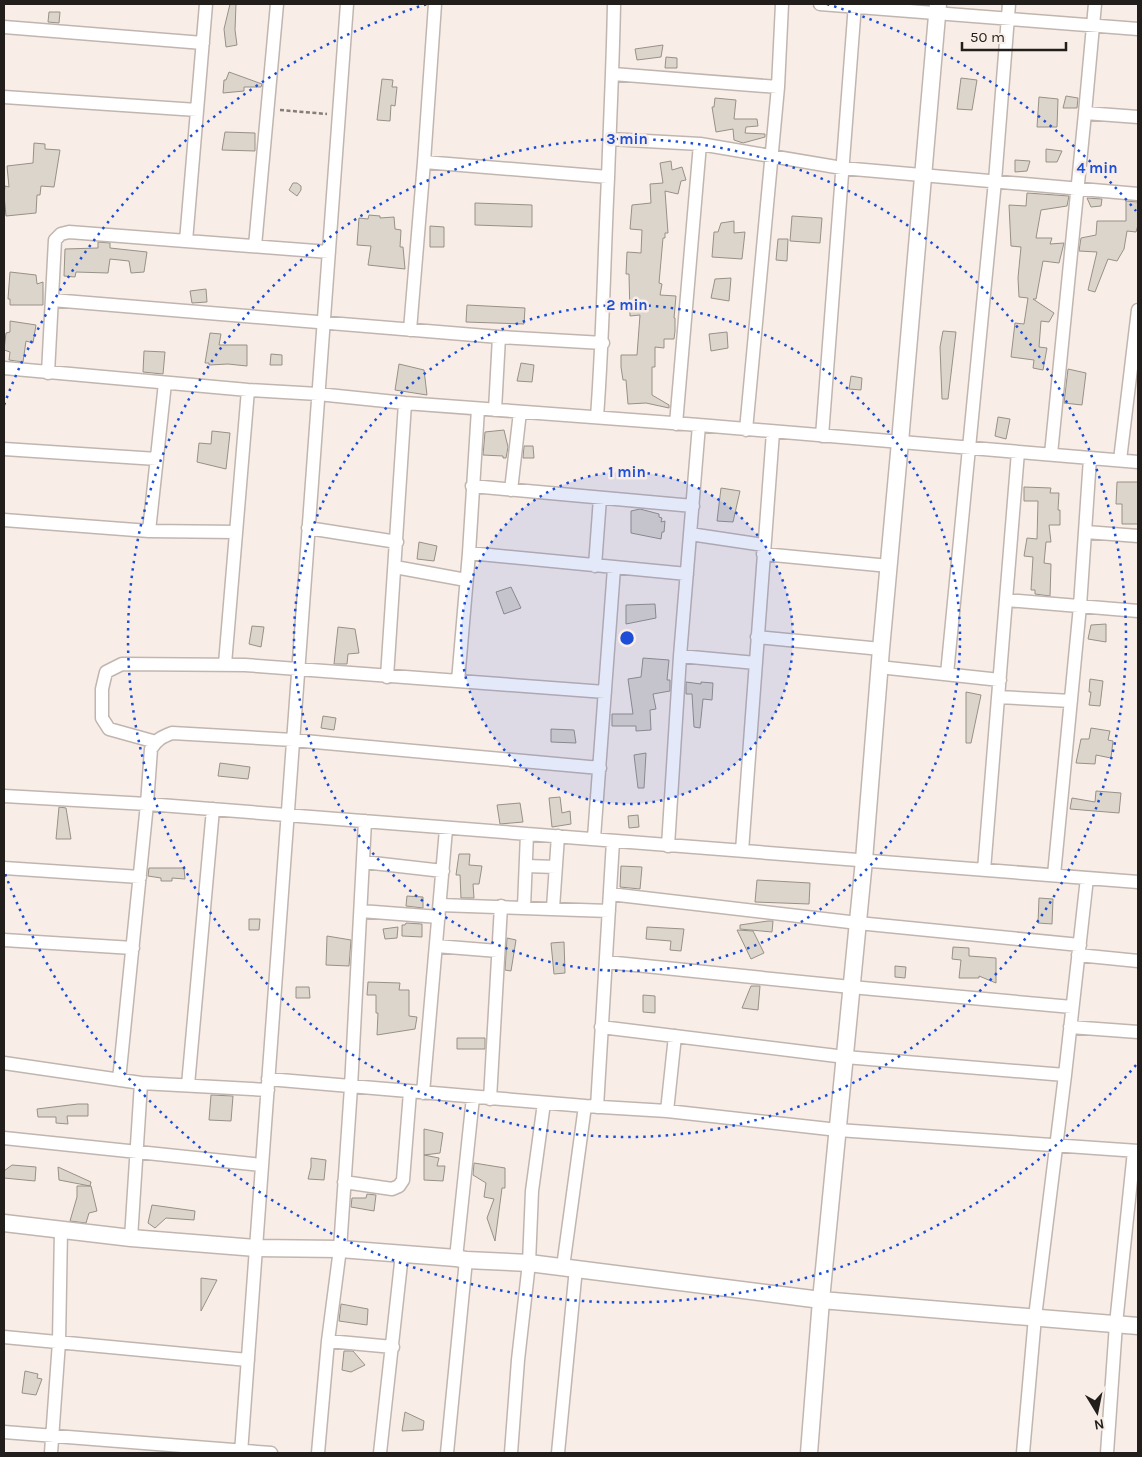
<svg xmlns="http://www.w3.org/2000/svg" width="1142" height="1457" font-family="Karla,sans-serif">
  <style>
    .building { fill: #dcd5cb; stroke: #979187 }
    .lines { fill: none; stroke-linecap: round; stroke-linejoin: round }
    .minor-casing { stroke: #c1b6af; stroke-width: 15 }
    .tertiary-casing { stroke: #c1b6af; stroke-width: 19 }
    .path { stroke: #847d78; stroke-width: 2.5; stroke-dasharray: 4 2.5; stroke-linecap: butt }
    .minor { stroke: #fff; stroke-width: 12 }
    .tertiary { stroke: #fff; stroke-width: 16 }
    .ring { fill: none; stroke: #1d4ed8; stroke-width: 2.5; stroke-dasharray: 2.5 5 }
    .centre { fill: #1d4ed8; stroke: #f9eee7; stroke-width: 2.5 }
    .ring-label { font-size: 15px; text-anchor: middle; font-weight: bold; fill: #1d4ed8; stroke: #f9eee7; stroke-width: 5; stroke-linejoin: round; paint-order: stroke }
  </style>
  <rect width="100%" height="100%" fill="#f9eee7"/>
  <path class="building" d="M230 4H236L235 30 237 45 226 47 224 29Z
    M49 12H60L59 23 48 22Z
    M663 45 661 57 637 60 635 49Z
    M666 57 677 58V68H665Z
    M229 72 262 84 261 87H244V91L223 93 224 80H226Z
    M961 78 977 80 972 110 957 109Z
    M382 79 393 80 392 87H397L395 106 391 105 390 121 377 120Z
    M1066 96 1078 98 1077 108H1063Z
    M1039 97 1058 99 1057 127H1037Z
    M715 98 736 100 734 119H757L758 126 746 127 745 133 765 134V137L743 143 734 140 733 129 716 132 712 107H714Z
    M225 132 255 133V151L222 150Z
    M34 143 45 144V149L60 150 54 187 41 186 40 195H37L36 213 6 216 4 195 5 186 9 187 7 166 33 163Z
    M1046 149 1062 151 1057 162H1046Z
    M1015 160 1030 161 1027 171 1015 172Z
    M671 161 672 170 682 167 686 180 681 181 678 194 665 191 668 233H665V238H663L659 283 662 284 660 295 676 296 674 318H675V331L674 339H664V348L655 347V367H652V395L669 405V408L646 403 628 404 626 380H623L621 367V355H637L640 315 630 316 629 274H626L627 252 641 253 642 230 630 229 632 205 651 203 650 184 663 183 660 163Z
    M293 183H297L301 186V190L297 196 289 190Z
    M1027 193 1069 196 1067 206 1041 210 1036 238H1052L1050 244 1064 243 1059 263 1043 261 1036 299H1033L1054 313 1049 322 1041 321 1039 347 1047 348 1043 370 1033 368 1034 360 1011 357 1015 323 1024 324 1028 298 1019 297 1018 278 1021 247 1011 246 1009 205 1026 206Z
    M1087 198 1102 199 1101 206 1091 207Z
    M1126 201 1138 202V225L1136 232 1127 231 1124 249 1117 261 1108 259 1095 292 1088 290 1097 252 1079 251 1081 238 1096 235 1097 221H1126Z
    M475 203 532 205V227L475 225Z
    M369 215 380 216V218L394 217 395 229 401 230 400 247H403L405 269 368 265 371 246 357 245 359 218 368 219Z
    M792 216 822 218 820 243 790 241Z
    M734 221V233L745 232 742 259 712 257 714 232H718L721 223Z
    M430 226 444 227V247H430Z
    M778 239H788L787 261 776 260Z
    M98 242 110 243V248L147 252 144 272 131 273 129 261 110 259 108 273 76 272 75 277 64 276 65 249 98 248Z
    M10 272 36 275 37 284 43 282V305H10V299H8Z
    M731 278 729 301 711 298 715 279Z
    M206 289 207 302 192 303 190 291Z
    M467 305 525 308 524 324 466 322Z
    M10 321 36 325 33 343 26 341 23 362 9 360 10 352 4 350 6 333 10 332Z
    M943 331 956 332 948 399H942L940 347Z
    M727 332 728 348 711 351 709 334Z
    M210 333 221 334 219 345H247V366L228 364 209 365V363H205Z
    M144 351 165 352 163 374 143 372Z
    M271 354 282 355V365H270Z
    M521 363 534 365 532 382 517 381Z
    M399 364 424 370 427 395 395 390Z
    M1068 369 1086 373 1082 405 1064 403Z
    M851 376 862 378 861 390 849 389Z
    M998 417 1010 419 1006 439 995 436Z
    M504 430 508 447 506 458H503V456L483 455 485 432Z
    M212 431 230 433 226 469 197 462 199 443 211 444Z
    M524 446H533L534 458H523Z
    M1117 482H1138V524H1122V504H1116Z
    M1024 487 1051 488 1050 493H1059L1058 510H1060V525H1049L1051 542H1046L1044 563 1051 564 1050 596 1035 594V590H1031L1033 557 1024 556 1027 538 1037 539 1038 501H1024Z
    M721 488 740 491 733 522 717 521Z
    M640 509 659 514V517L662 518 661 522 665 521 664 532H662L661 539 631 533V511Z
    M419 542 437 546 434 561 417 559Z
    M511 587 521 608 504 614 496 592Z
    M655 604 656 618 626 624V605Z
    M1106 624V642L1088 639 1091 625Z
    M252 626 264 627 261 647 249 644Z
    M338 627 355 629 359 653 348 654 347 664H334Z
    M643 658 669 660 667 680H670V691L653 694 656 709 650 710 651 730 636 731V726H612V714H633L628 679 641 677Z
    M1090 679 1103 681 1100 706 1089 705 1091 692H1089Z
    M686 682 701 684V682L713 683 712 700 703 699 700 728 694 727 692 694H686Z
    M966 692 981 695 971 743H966Z
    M323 716 336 718 334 730 321 728Z
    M1091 728 1110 731 1108 740 1113 741 1111 758 1096 755 1095 764 1076 763 1081 739H1089Z
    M551 729 574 730 576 743 551 742Z
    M646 753 644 788H638L634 755Z
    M220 763 250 767 248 779 218 776Z
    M1096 791 1121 793 1119 813 1070 809 1072 798 1095 802Z
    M560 797 562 813 570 811 571 824 552 827 549 798Z
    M520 803 523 822 500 824 497 805Z
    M59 807 66 808 71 839H56Z
    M638 815 639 827 629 828 628 816Z
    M459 854H470L469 865 482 866 479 884H473L474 898H461L460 875H456Z
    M621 866 642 867 640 889 620 887Z
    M149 868H184L185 879 172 878V881H161V878L148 876Z
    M757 880 810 883 809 904 755 902Z
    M407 896 423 897V908L406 906Z
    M1039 898 1053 899 1052 924 1038 923Z
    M249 919H260L259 930H249Z
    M768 921H773L772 932 740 929V925Z
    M406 923 422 924V937L402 936V925H405Z
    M398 927 397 938 385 939 383 929Z
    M647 927 684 929 681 951 670 950 671 941 646 939Z
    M737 930 753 931 764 953 751 959Z
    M327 936 351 940 349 966 326 965Z
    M507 938 516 940 511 971 505 970Z
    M564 942 565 973 554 974 551 943Z
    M953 947 969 948V956L996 958V983L979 976V978H959L961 960 952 959Z
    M895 966 906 967 905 978 895 977Z
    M368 982 400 983 399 990H409V1016L417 1017 415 1029 377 1035 378 1013H376V995H367Z
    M751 986H760L758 1010 742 1008Z
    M296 987H309L310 998H296Z
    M643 995 655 996V1013L643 1012Z
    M457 1038H485V1049H457Z
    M211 1095 233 1096 231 1121 209 1120Z
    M78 1104H88V1116H67L68 1124 56 1123V1117H38L37 1109Z
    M424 1129 443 1133 440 1153 424 1155Z
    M424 1155 439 1158 437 1166H445L443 1181 424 1180Z
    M311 1158 326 1160 324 1180 308 1179 311 1167Z
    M474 1163 505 1168V1188H502L495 1241 487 1218 494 1199 484 1197 486 1183 473 1175Z
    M12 1165 36 1167 35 1181 4 1178V1171Z
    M58 1167 91 1182 90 1186 59 1180Z
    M77 1186H91L97 1211 89 1213 86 1223 70 1221 77 1197Z
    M367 1194 376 1195 374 1211 351 1207 352 1198H366Z
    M152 1205 195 1211 194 1220 166 1218 155 1228 148 1223Z
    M201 1278 217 1280 201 1311Z
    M341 1304 368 1309 367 1325 339 1321Z
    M344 1351H353L365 1365 351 1372 342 1370Z
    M25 1371 38 1374 37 1378 42 1379 36 1395 22 1393Z
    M405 1412 424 1421 423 1430 402 1431Z"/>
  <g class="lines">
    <g class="minor-casing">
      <path id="minor" d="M820 4 1138 29
        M4 27 203 43
        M613 74 778 87
        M4 97 197 110
        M1085 113 1138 117
        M610 139 700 144 842 168 1138 194
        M424 162 608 177
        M186 241 206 4
        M255 246 277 4
        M52 300 499 337 603 343
        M410 330 424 162 435 4
        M4 368 248 390 318 394 405 403 699 425 1138 462
        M48 373 55 240 61 234 69 232 329 252
        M495 410 499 337
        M597 417C603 338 604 258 608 178 610 120 613 62 614 4
        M676 424 700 144
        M746 430 778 87 782 4
        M822 436 855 4
        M4 449 157 459
        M1051 454 1085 113 1095 4
        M1120 460 1138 310
        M472 486 693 506
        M511 490 520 412
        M4 520 149 531 236 532
        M308 528 397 542
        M149 531 165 383
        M1086 532 1138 536
        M690 534 764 545
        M469 553 687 574
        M763 554 889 566
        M595 566 600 498
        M395 567 466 580
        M1006 600 1138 611
        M757 637 881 649
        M680 656 756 663
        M225 664 248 390
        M879 667 1000 680
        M947 674 995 181 1009 4
        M387 677 405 403
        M458 681 469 553 478 409
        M998 697 1071 701
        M156 742 109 729 102 718V689L106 672 122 664 245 665 605 692
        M4 796 147 804 1138 882
        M594 838 614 568
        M668 846 680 656 699 425
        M742 851 773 432
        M364 862 443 871
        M526 866 556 867
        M4 868 140 877
        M984 870 1018 452
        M1054 875 1080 606 1090 458
        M610 894 858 923 1080 945
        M440 905 609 911
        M524 907 527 834
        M553 908 558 836
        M361 911 439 917
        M4 940 133 948
        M436 946 498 951
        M1078 955 1138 961
        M606 962 851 987 1072 1007
        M601 1027 845 1057 1065 1075
        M1070 1027 1138 1032
        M4 1063 141 1083 268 1090
        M268 1079 585 1106 667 1111 838 1130 1138 1151
        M119 1080 147 804 151 749C157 739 162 737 172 733L293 740 600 768
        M188 1085 213 809
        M423 1093 446 829
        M490 1099 501 906
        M597 1107 613 841
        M667 1111 675 1036
        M4 1138 262 1165
        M344 1182 392 1189 399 1186 403 1180 410 1092
        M131 1238 141 1083
        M456 1258 473 1097
        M563 1267 585 1106
        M4 1337 248 1360
        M328 1341 393 1347
        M4 1432 271 1453
        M51 1453 59 1342 61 1229
        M241 1453 347 4
        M318 1453 328 1341 340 1249 351 1087 365 821
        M380 1453 402 1254
        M447 1453 466 1260
        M511 1453 518 1360 529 1263 532 1191 544 1103
        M558 1453 576 1268
        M1023 1453 1035 1317 1065 1075 1087 878
        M1107 1453 1116 1324 1134 1151"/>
    </g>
    <g class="tertiary-casing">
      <path id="tertiary" d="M4 1223 131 1238 256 1248 340 1249 456 1258 466 1260 529 1263 821 1300 1138 1326
        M809 1453 821 1300 864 860 881 649 900 442 938 4"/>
    </g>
    <path class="path" d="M280 110 327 114"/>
    <use href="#minor" class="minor"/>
    <use href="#tertiary" class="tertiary"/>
  </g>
  <circle cx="627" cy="638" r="166" fill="#1d4ed8" fill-opacity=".12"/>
  <g class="ring">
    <circle cx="627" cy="638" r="166"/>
    <circle cx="627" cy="638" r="333"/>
    <circle cx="627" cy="638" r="499"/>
    <path d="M1136 1065A665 665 0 0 1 4 871M4 405A665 665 0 0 1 427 4M827 4A665 665 0 0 1 1136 211"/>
  </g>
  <circle cx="627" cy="638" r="8" class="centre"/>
  <g class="ring-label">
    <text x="627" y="144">3 min</text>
    <text x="1097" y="173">4 min</text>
    <text x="627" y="310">2 min</text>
    <text x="627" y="477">1 min</text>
  </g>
  <rect width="1142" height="1457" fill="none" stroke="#221e1b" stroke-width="10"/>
  <g transform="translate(1097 1412) rotate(170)" stroke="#f9eee7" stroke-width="4" paint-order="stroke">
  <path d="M0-4L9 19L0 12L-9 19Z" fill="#221e1b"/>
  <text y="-8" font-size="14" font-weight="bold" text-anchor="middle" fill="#221e1b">N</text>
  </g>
  <path d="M962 42v8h104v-8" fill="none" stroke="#221e1b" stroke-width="2.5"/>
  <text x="970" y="42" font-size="15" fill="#221e1b" stroke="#f9eee7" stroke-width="4" paint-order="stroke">50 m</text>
</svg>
